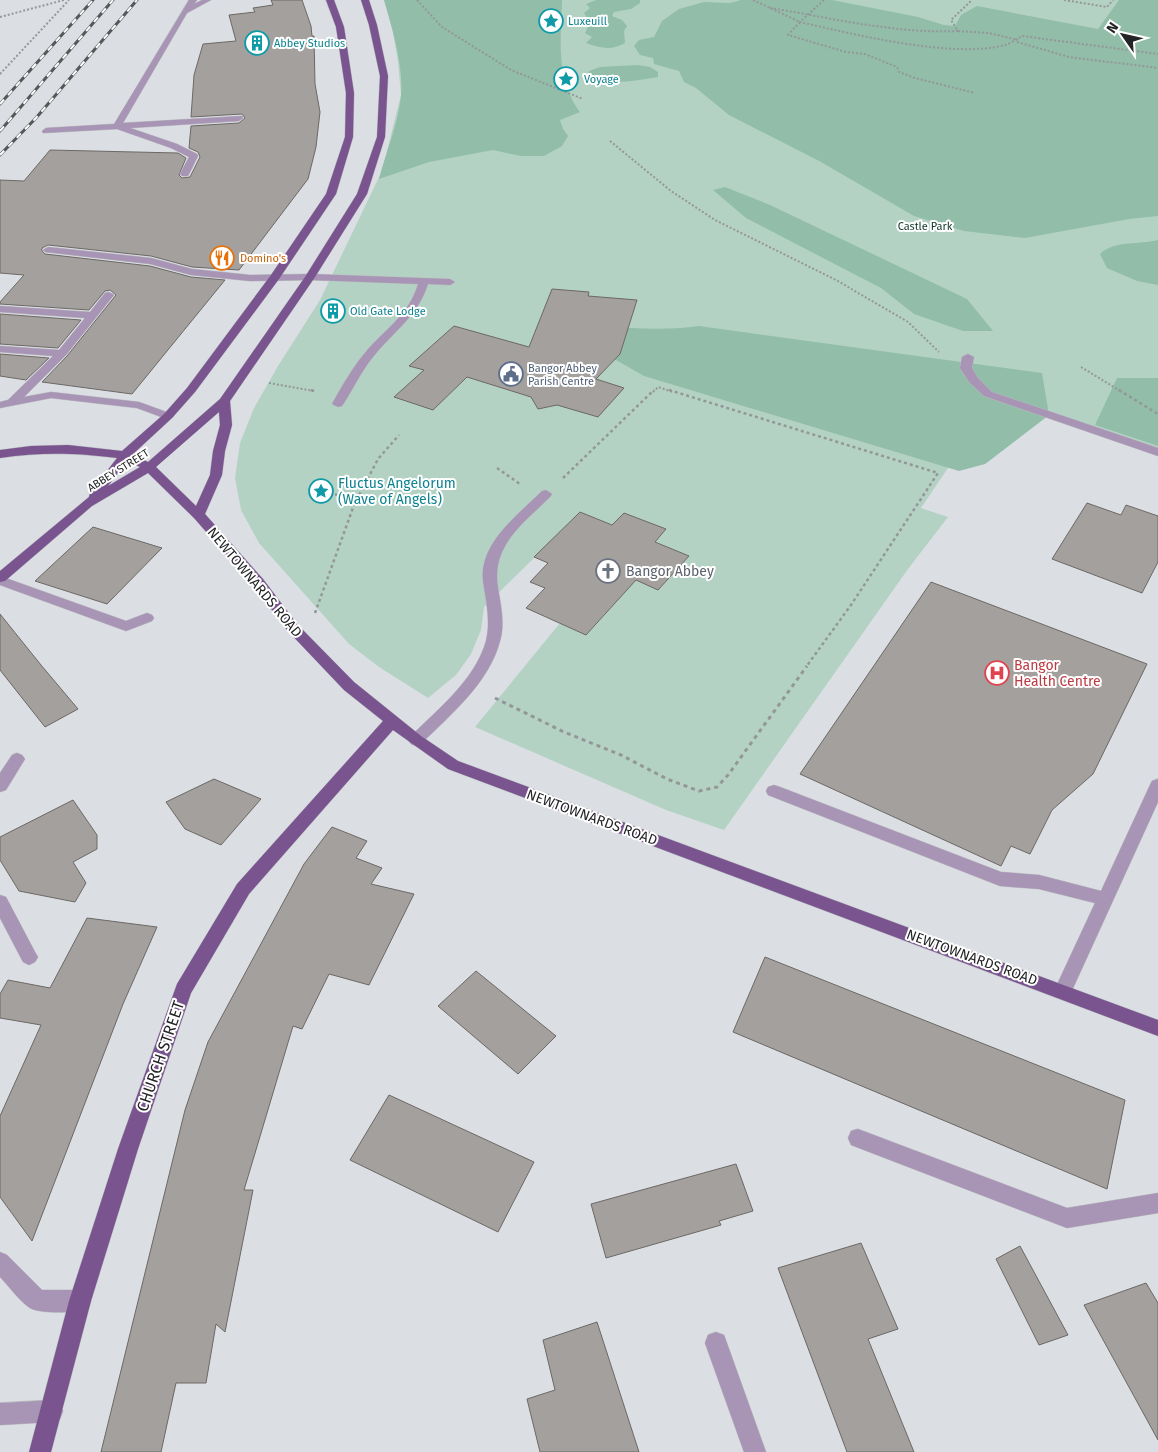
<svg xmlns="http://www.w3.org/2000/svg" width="1158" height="1452" font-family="'Fira Sans',sans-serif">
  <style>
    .green { fill: #b4d2c3 }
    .forest { fill: #91bda9 }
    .building { fill: #a4a09d; stroke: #6c6865 }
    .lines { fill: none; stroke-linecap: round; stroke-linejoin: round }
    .minor-casing { stroke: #babdc1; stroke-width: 1 }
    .major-casing { stroke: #babdc1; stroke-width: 1 }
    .path-far2 { stroke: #949799; stroke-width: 2; stroke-dasharray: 2 2; stroke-linecap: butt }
    .path-far1 { stroke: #949799; stroke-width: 2.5; stroke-dasharray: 3 3; stroke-linecap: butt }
    .path { stroke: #949799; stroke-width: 3; stroke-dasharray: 4 4; stroke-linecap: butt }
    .minor { fill: #a894b4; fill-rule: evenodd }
    .major { fill: #79548f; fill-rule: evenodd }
    .rail-casing { stroke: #565759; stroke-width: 3 }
    .rail { stroke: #fff; stroke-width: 2; stroke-dasharray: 6; stroke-linecap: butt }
    .labels { text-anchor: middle; stroke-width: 4; stroke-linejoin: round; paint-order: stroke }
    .far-culture-label { font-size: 11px; fill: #0d838f; stroke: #fff; text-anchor: start }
    .far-park-label { font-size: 11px; fill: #0e3526; stroke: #fff }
    .far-food-label { font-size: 11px; fill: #c56008; stroke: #fff; text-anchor: start }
    .far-service-label { font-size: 11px; fill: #4e5e75; stroke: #fff; text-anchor: start }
    .far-street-label { font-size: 11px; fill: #232425; stroke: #fff }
    .culture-label { font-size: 14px; fill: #0d838f; stroke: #fff; text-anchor: start }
    .worship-label { font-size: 14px; fill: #5b616d; stroke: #fff; text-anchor: start }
    .street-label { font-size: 14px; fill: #232425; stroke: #fff }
    .health-label { font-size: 14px; fill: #be3a42; stroke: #fff; text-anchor: start }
    .near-street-label { font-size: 16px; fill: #232425; stroke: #fff }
  </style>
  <rect width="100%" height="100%" fill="#dbdfe3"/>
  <path class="green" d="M384 0H1158V450L1049 415 985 464 948 468 921 508 948 517 908 569 724 830 666 810 475 727 560 623 587 634 609 610 630 578 659 589 689 556 655 542 665 529 624 513 612 525 580 513 484 607 481 630 471 654 456 675 428 698 379 667 349 644 259 543 241 510 235 478 240 443 254 408 278 366 320 300 382 171 401 95 398 62 393 32Z"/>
  <path class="forest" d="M384 0H562C561 39 555 78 580 112L560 120 563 129 568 136 562 146 544 156H521L493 150 429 162 379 179C386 152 398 124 401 96 404 68 392 27 384 0Z
    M596 0H640V3L631 9 614 12 612 16 622 20 627 26 624 31 625 43C611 51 600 48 586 43L592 37 585 33 590 23 584 13 590 8 586 4Z
    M741 0H832L918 17 944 25 955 26 961 15 977 6 1098 29 1119 0H1158V216L1129 219 1025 238 964 231 914 216 821 162 729 115 696 88 684 82 679 71 654 64 653 58 640 55 634 46 639 40 654 37 662 21 679 9 704 2 730 3Z
    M638 65 650 67 658 72V77C634 81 609 86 587 76L589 71 600 67Z
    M725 187 770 205 967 299 993 331H963L914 314 881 288 746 218 713 190Z
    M1158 240V285L1137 281 1107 268 1100 254C1115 240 1138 245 1158 240Z
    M552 321C601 325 649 333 699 326L1042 373 1049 415 985 464 959 471 644 376 616 360 577 344Z
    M1117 378H1158V446L1095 425Z"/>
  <path class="building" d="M271 0H302L311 26 312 36H314L315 84 320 112 316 147 308 179 239 270 192 267 151 256 48 245 42 248V251L45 254 150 266 191 277 225 280 132 394 42 382 67 356 116 295 110 290 105 291 89 310 0 304V302L24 275 0 273V180L24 181 50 150 178 153 186 158 179 175 182 178 190 177 200 157 198 152 189 148 191 126 239 123 245 118 242 114 191 117 194 75 203 44 236 41 229 15 255 12 253 8 273 5Z
    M552 289 589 292 588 296 637 300 620 354 596 379 624 388 598 417 557 405 538 409 531 397 467 377 433 410 394 397 424 370 409 366 454 326 529 347Z
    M0 314 81 320 58 348 0 344Z
    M0 354 49 358 26 380 0 376Z
    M1087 503 1121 515 1126 505 1158 516V562L1142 593 1052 559Z
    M580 512 612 525 624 513 666 529 655 542 689 556 658 590 636 580 586 635 526 608 545 588 530 582 548 563 534 557Z
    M93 527 162 548 107 604 35 581Z
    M931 582 1147 664 1093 774 1052 810 1030 854 1011 846 1001 866 800 774Z
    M0 614 41 665 78 709 45 727 0 670Z
    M214 779 261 799 221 845 185 829 166 802Z
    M73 800 97 835V849L73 862 86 883 75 902 19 891 0 860V837Z
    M332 827 367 841 356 858 382 868 371 884 414 894 369 985 329 974 302 1029 293 1026 244 1190H253L225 1332 216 1324 206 1383H176L161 1452H101L185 1110 208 1042 304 864Z
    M87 918 157 927 123 1004 32 1241 0 1197V1116L41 1025 0 1018V994L8 980 50 988Z
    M765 957 1125 1100 1107 1189 733 1032Z
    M476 971 556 1036 518 1074 438 1006Z
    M389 1095 534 1162 498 1232 350 1160Z
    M736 1164 753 1211 719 1221 721 1225 606 1258 591 1204Z
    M861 1243 898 1329 868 1339 914 1452H847L778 1268Z
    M1020 1246 1068 1335 1039 1345 996 1259Z
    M1146 1283 1158 1303V1440L1084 1305Z
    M597 1322 639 1452H540L527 1399 555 1390 543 1340Z"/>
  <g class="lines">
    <g class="minor-casing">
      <path id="minor" d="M189 0H197L194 4 202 0H211L187 13 123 123 242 116 243 118 239 121 130 128 177 144 197 154 198 156 188 176H182L180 174 189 157 171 148 117 129 43 133 42 131 46 128 114 124Z
        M48 247 151 258 192 269 250 275 310 274 450 279 455 282 450 285 428 284C418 316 393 332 373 357 360 373 353 390 342 406L338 407 332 404C343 384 354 365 369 348 389 326 409 314 418 284L310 280 250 281 191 275 150 264 45 252 43 250Z
        M109 292 114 295 66 355 24 397 51 392 139 402 172 414 174 416 172 418H164L137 408 51 398 0 408V402L8 400 53 356 0 352V346L59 350 85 318 0 312V306L90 312 105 293Z
        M968 354 974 357 972 368 978 378 992 392 1158 448V456L984 396 969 382 960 368 962 357Z
        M546 490 552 494 550 497C523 524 491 545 498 588 501 606 505 624 500 641 489 683 451 714 421 744L416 746 411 744 408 740 411 736C438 709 475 680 486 641 491 621 486 601 483 581 479 543 518 515 542 491Z
        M0 576 126 621 147 613 152 615 154 618 152 621 126 631 0 585Z
        M17 753 22 755 25 759 6 790 0 792V773L12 755Z
        M1158 779V802L1069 997 1063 999 1057 997 1054 991 1095 903 1039 889 1000 886 768 795 766 791 768 787 774 785 780 787 1001 872 1039 875 1101 891 1150 785 1152 781Z
        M0 895 6 897 35 952 38 957 35 962 29 965 23 962 0 918Z
        M858 1129 1067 1208 1158 1193V1213L1067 1228 851 1145 848 1138 851 1131Z
        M0 1252 7 1255 42 1290H80L88 1293 91 1301 88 1309C77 1313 40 1314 30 1308 19 1301 9 1286 0 1277Z
        M716 1332 724 1335 766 1452H744L705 1343 708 1335Z
        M52 1400 60 1403 63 1411 60 1419 52 1422 0 1425V1403Z"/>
    </g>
    <g class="major-casing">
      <path id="major" d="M326 0H334L344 27 354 93 353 137 336 194 279 279 195 392 172 418 133 454 148 462 220 399 305 277 357 194 377 137 380 76 369 25 361 0H369L377 25 388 76 385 137 367 194 315 277 230 401 232 425 225 451 222 475 205 514 263 579 297 624 354 682 421 736 458 761 1158 1020V1036L448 769 393 730 249 894 191 993 138 1149 91 1301 51 1452H29L69 1301 118 1149 177 984 237 884 383 721 344 690 287 630 253 585 194 518 148 473 92 506 5 581 0 582V571L89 497 90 493 117 458C75 453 42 452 0 458V450L31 446 68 445 122 451 164 414 187 388 271 275 326 194 345 137 346 93 336 27ZM219 412 220 425 213 451 210 475 196 506 156 467ZM127 461 140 467 108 486Z"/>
    </g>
    <path class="path-far2" d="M417 0 442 27 511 70 583 99
      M753 0 800 22 788 35 846 52 865 54 897 67 899 72 915 78 975 93
      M824 0 800 22C852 34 953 59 1005 45 1011 43 1017 39 1022 36L1158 54
      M1064 0 1107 7 1113 0
      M770 8C833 18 894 34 958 31L951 20 972 0
      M0 17 64 0
      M958 31 989 33 1018 40
      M1017 42 1069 57 1158 68
      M0 74 69 0
      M610 141 671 191 715 220 836 280 908 322 939 352
      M1081 367 1122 392
      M269 383 314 391
      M653 392 658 387 673 392"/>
    <path class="path-far1" d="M311 390 314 391
      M669 390 938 473 851 605 806 667
      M1119 390 1158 414
      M497 468 520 484
      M563 478 654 390
      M329 494 358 497
      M315 613 354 505 378 459 399 435"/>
    <path class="path" d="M495 698 564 732 621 755 667 779 699 791 717 787 728 775 807 666"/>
    <use href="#minor" class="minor"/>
    <use href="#major" class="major"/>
    <g class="rail-casing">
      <path id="rail" d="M0 104 93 0
        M0 131 113 0
        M0 155 36 118 137 0"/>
    </g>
    <use href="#rail" class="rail"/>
  </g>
  <defs>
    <g id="sight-ring" transform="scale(1.25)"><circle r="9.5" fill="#fff" stroke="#0f9aa8" stroke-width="1.5"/><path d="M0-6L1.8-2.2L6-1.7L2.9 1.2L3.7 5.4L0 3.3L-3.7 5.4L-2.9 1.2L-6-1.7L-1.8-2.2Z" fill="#0f9aa8"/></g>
    <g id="building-ring" transform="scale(1.25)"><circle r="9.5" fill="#fff" stroke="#0f9aa8" stroke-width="1.5"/><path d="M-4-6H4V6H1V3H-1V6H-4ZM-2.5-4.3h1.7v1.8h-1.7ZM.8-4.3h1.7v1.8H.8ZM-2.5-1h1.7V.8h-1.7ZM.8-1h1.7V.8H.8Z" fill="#0f9aa8"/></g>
    <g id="restaurant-ring" transform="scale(1.25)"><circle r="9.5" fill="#fff" stroke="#e8710a" stroke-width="1.5"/><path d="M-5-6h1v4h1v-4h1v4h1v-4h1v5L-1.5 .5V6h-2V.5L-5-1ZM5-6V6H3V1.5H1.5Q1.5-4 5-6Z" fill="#e8710a"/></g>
    <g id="civic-ring" transform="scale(1.25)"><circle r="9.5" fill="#fff" stroke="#5c6f8a" stroke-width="1.5"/><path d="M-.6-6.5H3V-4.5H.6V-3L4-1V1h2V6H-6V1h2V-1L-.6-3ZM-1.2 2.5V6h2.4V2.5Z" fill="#5c6f8a"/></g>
    <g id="church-ring" transform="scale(1.25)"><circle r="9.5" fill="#fff" stroke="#6b7280" stroke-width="1.5"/><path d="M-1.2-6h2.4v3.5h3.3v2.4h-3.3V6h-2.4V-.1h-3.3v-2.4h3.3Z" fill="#6b7280"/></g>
    <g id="hospital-ring" transform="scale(1.25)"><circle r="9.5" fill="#fff" stroke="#e0444e" stroke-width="1.5"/><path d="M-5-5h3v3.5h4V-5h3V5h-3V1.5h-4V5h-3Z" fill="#e0444e"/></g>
  </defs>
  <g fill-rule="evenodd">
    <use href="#sight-ring" x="551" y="21"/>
    <use href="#building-ring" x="257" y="43"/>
    <use href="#sight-ring" x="566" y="79"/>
    <use href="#restaurant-ring" x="222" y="258"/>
    <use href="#building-ring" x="333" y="311"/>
    <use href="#civic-ring" x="511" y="374"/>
    <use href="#sight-ring" x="321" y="491"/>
    <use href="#church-ring" x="608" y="571"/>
    <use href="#hospital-ring" x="997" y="673"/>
  </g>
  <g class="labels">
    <g class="far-culture-label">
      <text x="568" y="25">Luxeuill</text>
      <text x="274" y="47">Abbey Studios</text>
      <text x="584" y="83">Voyage</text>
      <text x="350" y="315">Old Gate Lodge</text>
    </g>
    <g class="far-park-label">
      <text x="925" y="230">Castle Park</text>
    </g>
    <g class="far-food-label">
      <text x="240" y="262">Domino's</text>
    </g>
    <g class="far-service-label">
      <text x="528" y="372">Bangor Abbey<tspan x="528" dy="13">Parish Centre</tspan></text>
    </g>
    <g class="far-street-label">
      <text transform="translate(118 470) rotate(-32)" y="4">ABBEY STREET</text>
    </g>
    <g class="culture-label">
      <text x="338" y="488">Fluctus Angelorum<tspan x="338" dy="16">(Wave of Angels)</tspan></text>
    </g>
    <g class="worship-label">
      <text x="626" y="576">Bangor Abbey</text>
    </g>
    <g class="street-label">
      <text transform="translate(255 582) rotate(50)" y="5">NEWTOWNARDS ROAD</text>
      <text transform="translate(592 817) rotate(20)" y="5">NEWTOWNARDS ROAD</text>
      <text transform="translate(972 957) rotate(20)" y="5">NEWTOWNARDS ROAD</text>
    </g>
    <g class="health-label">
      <text x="1014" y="670">Bangor<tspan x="1014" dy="16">Health Centre</tspan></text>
    </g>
    <g class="near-street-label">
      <text transform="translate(160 1056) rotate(-71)" y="6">CHURCH STREET</text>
    </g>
  </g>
  <g transform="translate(1123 35) rotate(304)" stroke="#ffffff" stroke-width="4" paint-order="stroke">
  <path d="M0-4L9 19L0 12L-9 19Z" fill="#232425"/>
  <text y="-8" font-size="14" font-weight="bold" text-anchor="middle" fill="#232425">N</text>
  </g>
</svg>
